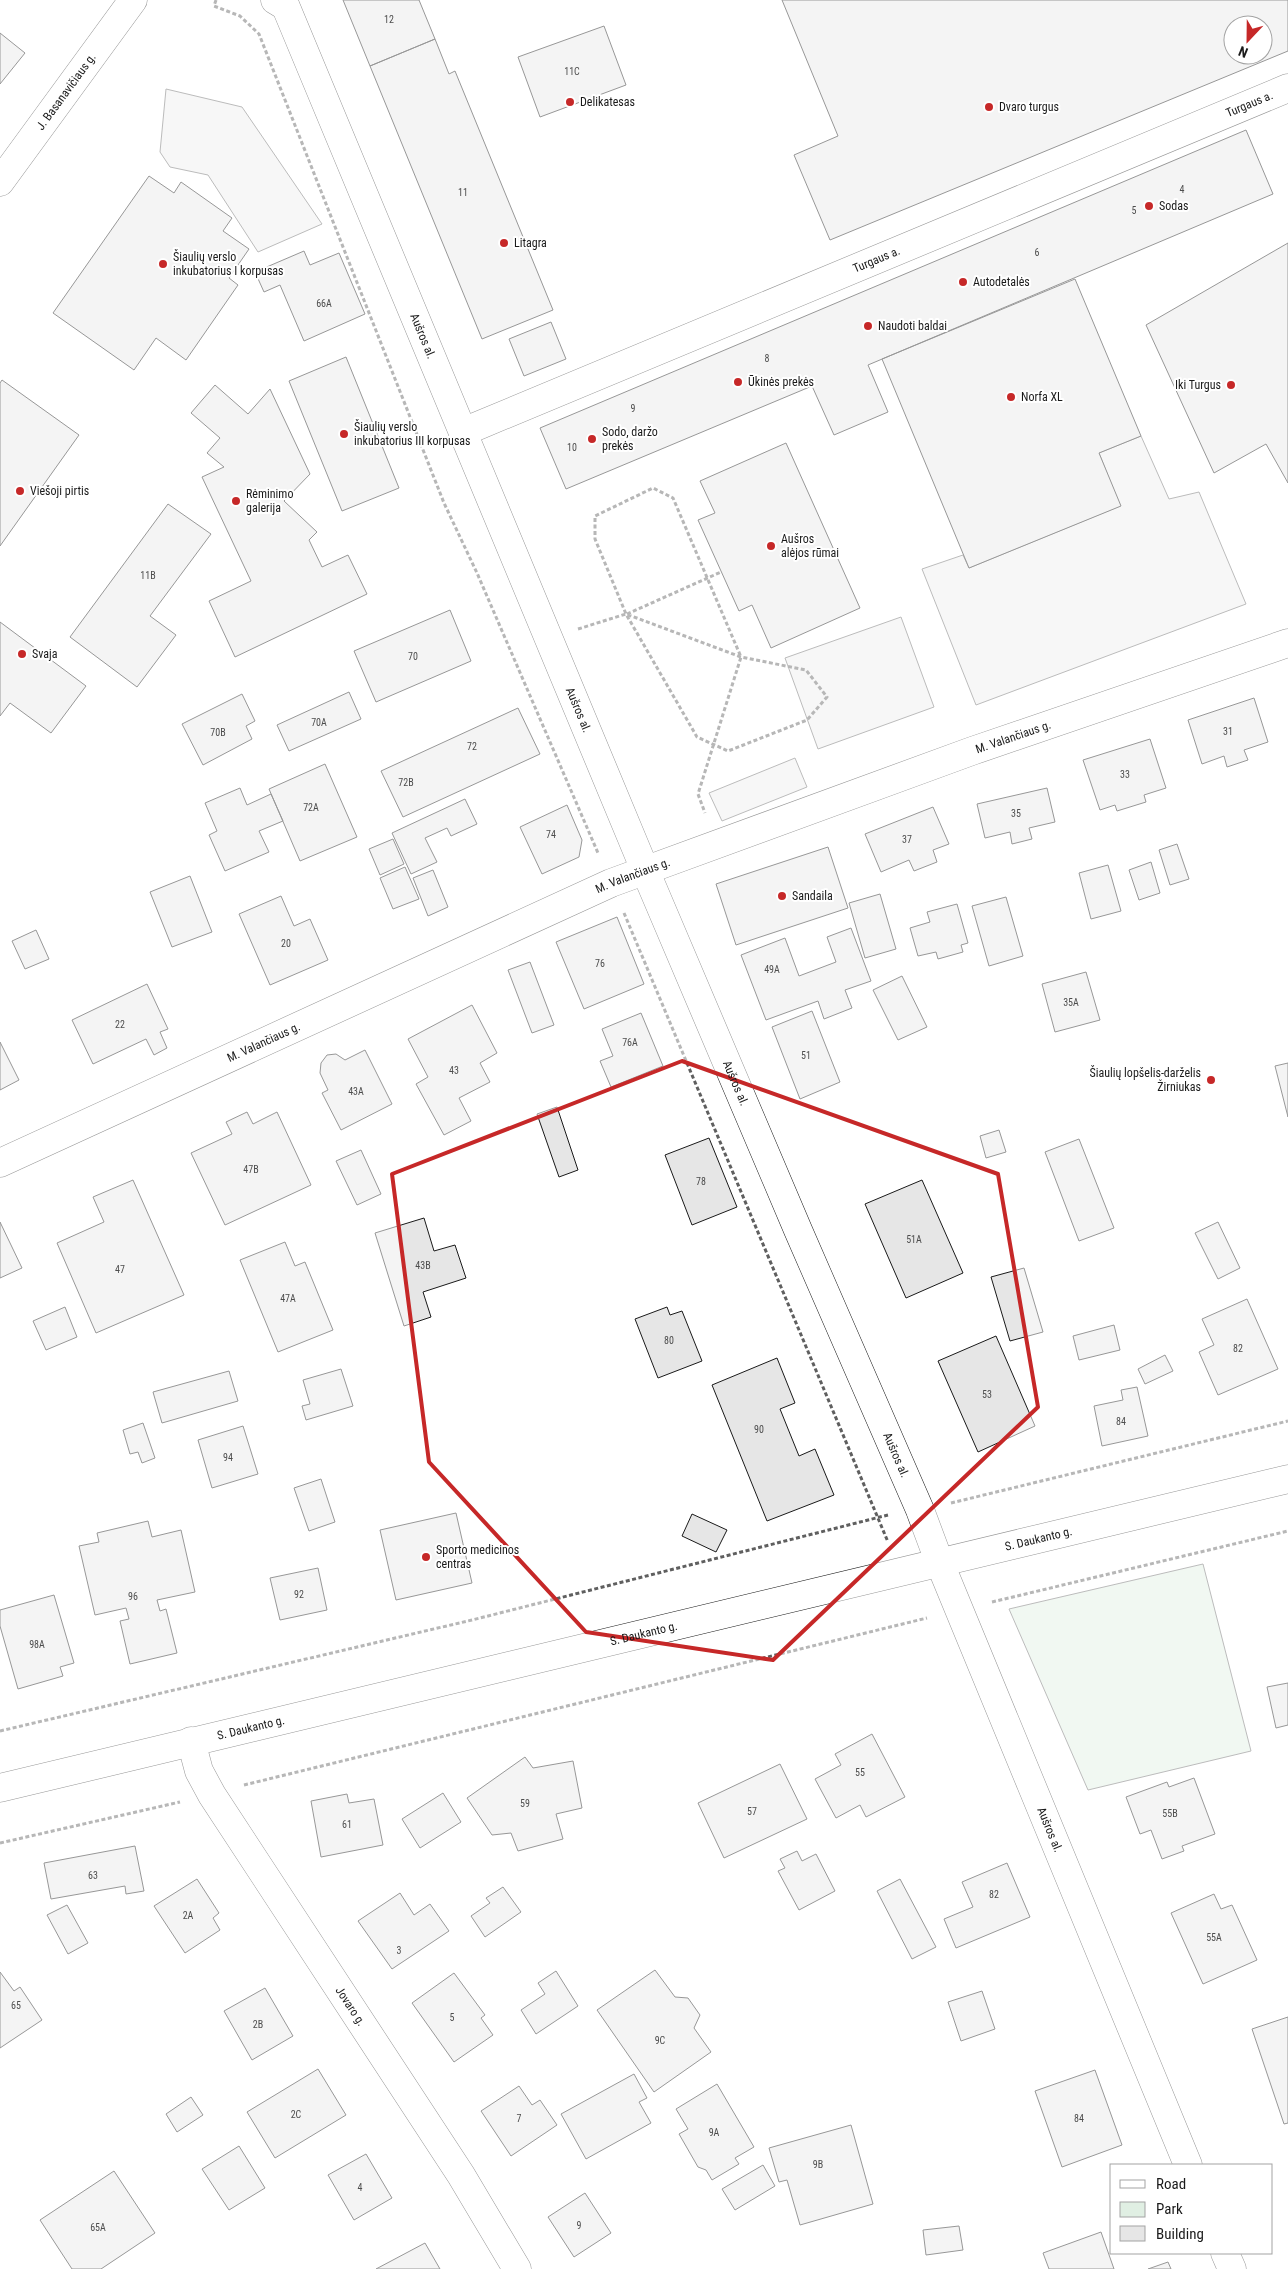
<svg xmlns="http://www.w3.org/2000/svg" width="1288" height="2269" font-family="'Roboto Condensed',sans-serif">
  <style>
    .green { fill: #e0efe3; stroke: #6a6a6a }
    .parking { fill: #ededed; stroke: #6a6a6a }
    .building { fill: #e6e6e6; stroke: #1a1a1a; fill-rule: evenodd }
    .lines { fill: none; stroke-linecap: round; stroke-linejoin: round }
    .minor-casing { stroke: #1a1a1a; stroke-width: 29 }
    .secondary-casing { stroke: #1a1a1a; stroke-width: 29 }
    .primary-casing { stroke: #1a1a1a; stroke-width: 29 }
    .path { stroke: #5f5f5f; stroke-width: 3; stroke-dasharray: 4 2.5; stroke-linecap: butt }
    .minor { stroke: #fff; stroke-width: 28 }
    .secondary { stroke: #fff; stroke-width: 28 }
    .primary { stroke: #fff; stroke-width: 28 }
    .marked { fill: none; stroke: #c62828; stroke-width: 4; stroke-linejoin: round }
    .poi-dot { fill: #c62828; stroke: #fff; stroke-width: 2 }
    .labels { text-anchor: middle; stroke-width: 4; stroke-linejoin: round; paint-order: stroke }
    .number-label { font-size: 10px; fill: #4d4d4d }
    .street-label { font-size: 12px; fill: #1a1a1a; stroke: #fff }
    .poi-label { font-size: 12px; fill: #1a1a1a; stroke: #fff; text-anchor: start }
  </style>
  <rect width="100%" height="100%" fill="#fff"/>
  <path class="green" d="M1203 1564 1251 1751 1088 1790 1009 1609Z"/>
  <path class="parking" d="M166 89 242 107 322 224 258 252 208 175 170 167 160 152Z
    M1141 436 1169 499 1199 492 1246 604 976 705 922 569 963 555 969 568 1120 506 1099 453Z
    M901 617 934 707 818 749 785 658Z
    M795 758 807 787 722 821 709 793Z"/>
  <path class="building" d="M343 0H419L435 39 370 66Z
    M782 0H1288V51L830 240 794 155 838 136ZM1233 25H1263V55H1233Z
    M604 26 626 85 540 117 518 57Z
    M0 33 25 53 0 84Z
    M435 39 449 74 455 71 553 310 482 339 370 66Z
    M1246 130 1273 194 868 365 888 412 834 435 812 386 566 489 540 428Z
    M149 176 174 193 181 182 232 218 223 231 249 249 229 278 238 285 186 360 156 338 134 370 53 313Z
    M1288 243V483L1266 444 1214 473 1146 325Z
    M304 251 310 265 339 253 365 314 304 341 280 285 264 292 255 272Z
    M1075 279 1141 436 1099 453 1121 506 969 568 882 359Z
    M551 322 566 359 524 376 509 339Z
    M346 357 399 488 342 511 289 381Z
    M2 380 79 435 0 546V383Z
    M215 385 248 414 270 389 310 474 284 501 317 532 309 540 322 567 348 555 367 594 235 657 209 601 251 581 202 477 224 467 207 453 220 438 191 413Z
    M786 443 860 608 771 648 752 605 739 611 698 520 715 513 700 481Z
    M168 504 211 534 150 616 176 635 137 687 70 637Z
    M450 610 471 661 376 702 354 651Z
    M0 622 86 686 51 733 10 703 0 716Z
    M349 692 361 719 289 751 277 725Z
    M242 694 255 721 246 726 252 739 203 765 182 724Z
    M1254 698 1268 742 1244 750 1248 760 1227 767 1224 756 1202 764 1188 720Z
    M518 708 540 754 403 817 381 771Z
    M1150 739 1166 788 1144 795 1146 802 1117 811 1115 805 1100 810 1083 760Z
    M325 764 357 837 300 861 269 789Z
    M240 788 247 805 271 794 283 821 259 831 269 852 225 871 209 835 217 831 205 803Z
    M1047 788 1055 822 1029 828 1032 839 1012 844 1010 832 985 838 977 804Z
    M465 799 477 824 451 836 447 828 425 838 437 862 411 874 392 833Z
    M567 805 582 840 579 857 542 874 520 827Z
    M933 807 949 844 933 850 937 862 914 871 909 860 881 872 865 834Z
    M393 839 404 864 380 875 369 849Z
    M1177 844 1189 879 1170 885 1159 850Z
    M828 847 848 908 736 945 716 884Z
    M1151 862 1160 893 1139 900 1129 870Z
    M1108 865 1121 911 1091 919 1079 873Z
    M405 867 419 899 393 909 380 878Z
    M433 870 448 907 428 916 413 878Z
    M190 876 212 932 172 947 150 892Z
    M880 894 896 949 865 958 849 903Z
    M281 896 294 926 310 919 328 960 270 985 239 914Z
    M1006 897 1023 956 989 966 972 906Z
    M957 904 968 943 961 945 963 952 938 959 936 952 918 956 910 928 930 922 927 912Z
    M617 917 644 984 584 1009 556 942Z
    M851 928 871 981 845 990 852 1008 824 1019 818 1001 766 1020 741 955 785 938 799 976 836 962 827 937Z
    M36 930 49 959 25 969 12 941Z
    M530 962 554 1025 532 1033 508 970Z
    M1086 972 1100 1020 1055 1032 1042 984Z
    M902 976 927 1027 898 1040 873 990Z
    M147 984 168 1029 160 1032 167 1048 154 1055 146 1039 93 1064 72 1020Z
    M472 1005 497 1053 480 1063 490 1082 459 1098 471 1121 444 1135 416 1084 428 1077 408 1039Z
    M812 1011 840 1082 800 1099 772 1027Z
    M641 1013 663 1066 611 1087 600 1061 613 1056 602 1029Z
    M0 1042 19 1080 0 1090Z
    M365 1050 392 1104 341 1130 322 1093 328 1090 320 1073 321 1063 327 1055 336 1054 345 1060Z
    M1288 1063V1117L1275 1066Z
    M557 1107 578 1170 559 1177 537 1114Z
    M247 1112 253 1124 277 1112 311 1185 225 1225 191 1153 232 1134 226 1122Z
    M999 1130 1006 1152 986 1158 980 1136Z
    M709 1138 737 1207 692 1225 665 1155Z
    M1079 1139 1114 1228 1079 1241 1045 1152Z
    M361 1150 381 1194 357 1205 336 1161Z
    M133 1180 184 1295 96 1333 57 1243 104 1222 93 1197Z
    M922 1180 963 1273 906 1298 865 1204Z
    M424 1218 434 1251 455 1245 466 1278 423 1292 431 1317 404 1326 375 1233Z
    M0 1222 22 1268 0 1278Z
    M1218 1222 1240 1268 1218 1279 1195 1233Z
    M285 1242 295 1266 305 1262 333 1330 278 1352 240 1260Z
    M1024 1268 1043 1332 1010 1341 991 1277Z
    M1247 1299 1278 1369 1218 1395 1199 1352 1214 1345 1202 1319Z
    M65 1307 77 1337 46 1350 33 1321Z
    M667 1307 670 1315 682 1311 702 1361 658 1378 635 1319Z
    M1114 1325 1120 1350 1079 1360 1073 1336Z
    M996 1336 1035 1426 978 1452 938 1361Z
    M1165 1355 1173 1371 1145 1384 1138 1369Z
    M777 1358 795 1403 780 1409 799 1456 815 1449 834 1495 767 1521 712 1385Z
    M341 1369 353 1406 306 1420 302 1406 310 1404 303 1380Z
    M229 1371 238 1401 162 1423 153 1392Z
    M1137 1387 1148 1436 1102 1446 1094 1406 1123 1400 1121 1390Z
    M143 1423 155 1458 142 1463 138 1452 130 1454 123 1430Z
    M243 1426 258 1474 212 1488 198 1440Z
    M321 1479 335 1522 309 1531 294 1488Z
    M456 1513 472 1583 396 1600 380 1530Z
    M692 1514 727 1530 716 1552 682 1536Z
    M148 1521 152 1537 181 1530 195 1592 157 1600 160 1611 166 1609 177 1653 130 1664 120 1621 129 1619 126 1608 95 1615 79 1546 99 1542 97 1533Z
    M318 1568 327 1610 280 1620 270 1578Z
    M54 1595 74 1663 60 1667 63 1676 18 1689 0 1626V1610Z
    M1288 1683V1725L1276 1728 1267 1687Z
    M872 1734 905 1797 866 1817 860 1805 836 1818 815 1779 841 1765 835 1754Z
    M525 1757 533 1768 573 1761 582 1808 556 1814 563 1839 518 1851 511 1833 492 1835 467 1798Z
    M780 1764 807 1819 724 1858 698 1803Z
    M1194 1778 1215 1834 1182 1846 1184 1851 1162 1859 1151 1830 1140 1834 1126 1797 1167 1782 1169 1787Z
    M443 1793 461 1822 420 1848 402 1819Z
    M347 1794 349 1803 374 1799 383 1845 321 1857 311 1801Z
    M135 1846 144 1891 126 1894 125 1886 51 1899 44 1863Z
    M797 1851 802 1861 816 1854 835 1891 799 1910 778 1871 785 1868 780 1859Z
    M1007 1863 1030 1917 956 1948 944 1919 973 1907 962 1882Z
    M197 1879 219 1913 213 1918 220 1930 185 1953 154 1906Z
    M900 1879 936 1947 912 1959 877 1891Z
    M503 1887 521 1912 485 1937 471 1916 490 1903 486 1898Z
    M400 1893 414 1915 430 1904 449 1931 392 1969 358 1921Z
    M1214 1894 1221 1909 1232 1905 1257 1960 1203 1984 1171 1913Z
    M67 1905 88 1943 68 1954 47 1915Z
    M655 1970 675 1997 688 1998 700 2015 694 2028 711 2052 654 2092 597 2010Z
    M556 1971 578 2006 536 2034 521 2010 545 1994 538 1983Z
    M0 1972 14 1991 20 1987 42 2020 0 2048Z
    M454 1973 485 2015 481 2018 493 2035 454 2062 412 2003Z
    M265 1988 293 2036 252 2060 224 2011Z
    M982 1991 995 2029 961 2041 948 2002Z
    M1288 2017V2123L1284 2124 1252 2029Z
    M318 2069 346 2115 275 2158 247 2112Z
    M1095 2070 1122 2145 1062 2167 1035 2091Z
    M634 2074 647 2098 639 2102 651 2123 586 2159 561 2114Z
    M717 2084 754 2147 735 2158 739 2164 712 2180 706 2170 698 2167 679 2134 688 2129 676 2109Z
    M519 2086 532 2105 540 2100 557 2125 511 2156 481 2111Z
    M191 2097 203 2115 177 2132 166 2114Z
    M851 2125 873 2204 800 2225 787 2180 779 2182 769 2148Z
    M239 2146 265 2188 229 2210 202 2169Z
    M366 2154 392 2198 354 2220 328 2175Z
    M763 2165 775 2186 735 2210 722 2189Z
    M114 2171 155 2233 101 2269H72L40 2220Z
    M585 2193 611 2233 574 2257 548 2217Z
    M959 2226 963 2250 926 2255 923 2230Z
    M1101 2232 1114 2269H1049L1043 2253Z
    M425 2243 440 2269H376Z
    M1168 2262 1171 2269H1148Z"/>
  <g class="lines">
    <g class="minor-casing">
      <g id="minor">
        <path id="s1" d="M283 0 645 870 798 1230 920 1510 939 1561 1188 2165"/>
        <path id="s2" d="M463 432 1288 88"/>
        <path id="s3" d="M0 1163 611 883 972 751 1288 643"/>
        <path id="s4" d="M191 1741 199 1771 212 1795 461 2175 517 2269"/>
        <path d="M1225 2253 1232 2269"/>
      </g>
    </g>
    <g class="secondary-casing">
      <g id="secondary">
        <path id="s5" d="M0 1788 1288 1479"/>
      </g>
    </g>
    <g class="primary-casing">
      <g id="primary">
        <path d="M275 0 285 6"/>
        <path id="s6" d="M0 182 133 0"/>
      </g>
    </g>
    <path class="path" d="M216 0 214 6 240 16 259 34 444 503 477 573 598 853
      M627 614 721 572
      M578 629 626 614 741 657 806 670 827 697 807 720 728 751 697 737 626 614 595 539V516L653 488 673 498 741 657 698 794 705 813
      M624 913 888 1542
      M951 1503 1288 1421
      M992 1602 1288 1531
      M0 1731 472 1620 888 1515
      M244 1785 927 1618
      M0 1843 180 1802"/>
    <use href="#minor" class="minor"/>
    <use href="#secondary" class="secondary"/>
    <use href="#primary" class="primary"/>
  </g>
  <path d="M0 0H1288V2269H0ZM682 1061 998 1174 1038 1407 773 1660 586 1632 429 1462 392 1174Z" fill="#fff" fill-opacity=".55" fill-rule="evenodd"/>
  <path class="marked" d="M682 1061 998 1174 1038 1407 773 1660 586 1632 429 1462 392 1174Z"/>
  <g class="poi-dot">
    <circle cx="570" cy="102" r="5"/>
    <circle cx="989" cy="107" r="5"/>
    <circle cx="1149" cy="206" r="5"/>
    <circle cx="504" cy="243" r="5"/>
    <circle cx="163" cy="264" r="5"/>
    <circle cx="963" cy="282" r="5"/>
    <circle cx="868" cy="326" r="5"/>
    <circle cx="738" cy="382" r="5"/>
    <circle cx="1231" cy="385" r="5"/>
    <circle cx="1011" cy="397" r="5"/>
    <circle cx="344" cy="434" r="5"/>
    <circle cx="592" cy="439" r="5"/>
    <circle cx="20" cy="491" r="5"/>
    <circle cx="236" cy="501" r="5"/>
    <circle cx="771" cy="546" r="5"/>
    <circle cx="22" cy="654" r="5"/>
    <circle cx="782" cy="896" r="5"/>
    <circle cx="1211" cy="1080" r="5"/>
    <circle cx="426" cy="1557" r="5"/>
  </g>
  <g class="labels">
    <g class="number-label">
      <text x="389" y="23">12</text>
      <text x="572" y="75">11C</text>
      <text x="1182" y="193">4</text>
      <text x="463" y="196">11</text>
      <text x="1134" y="214">5</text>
      <text x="1037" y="256">6</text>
      <text x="324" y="307">66A</text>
      <text x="767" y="362">8</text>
      <text x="633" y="412">9</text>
      <text x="572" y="451">10</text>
      <text x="148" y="579">11B</text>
      <text x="413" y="660">70</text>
      <text x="319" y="726">70A</text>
      <text x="1228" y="735">31</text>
      <text x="218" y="736">70B</text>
      <text x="472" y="750">72</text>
      <text x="1125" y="778">33</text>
      <text x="406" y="786">72B</text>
      <text x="311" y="811">72A</text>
      <text x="1016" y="817">35</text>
      <text x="551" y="838">74</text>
      <text x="907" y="843">37</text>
      <text x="286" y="947">20</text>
      <text x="600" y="967">76</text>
      <text x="772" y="973">49A</text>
      <text x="1071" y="1006">35A</text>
      <text x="120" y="1028">22</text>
      <text x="630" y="1046">76A</text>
      <text x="806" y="1059">51</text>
      <text x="454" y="1074">43</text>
      <text x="356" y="1095">43A</text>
      <text x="251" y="1173">47B</text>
      <text x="701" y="1185">78</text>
      <text x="914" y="1243">51A</text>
      <text x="423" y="1269">43B</text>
      <text x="120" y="1273">47</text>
      <text x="288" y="1302">47A</text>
      <text x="669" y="1344">80</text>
      <text x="1238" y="1352">82</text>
      <text x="987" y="1398">53</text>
      <text x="1121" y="1425">84</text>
      <text x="759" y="1433">90</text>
      <text x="228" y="1461">94</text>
      <text x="299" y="1598">92</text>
      <text x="133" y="1600">96</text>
      <text x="37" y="1648">98A</text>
      <text x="860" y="1776">55</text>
      <text x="525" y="1807">59</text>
      <text x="752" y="1815">57</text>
      <text x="1170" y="1817">55B</text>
      <text x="347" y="1828">61</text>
      <text x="93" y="1879">63</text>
      <text x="994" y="1898">82</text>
      <text x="188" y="1919">2A</text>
      <text x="1214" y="1941">55A</text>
      <text x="399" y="1954">3</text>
      <text x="16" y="2009">65</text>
      <text x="452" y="2021">5</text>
      <text x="258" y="2028">2B</text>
      <text x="660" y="2044">9C</text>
      <text x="296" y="2118">2C</text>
      <text x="519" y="2122">7</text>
      <text x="1079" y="2122">84</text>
      <text x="714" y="2136">9A</text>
      <text x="818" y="2168">9B</text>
      <text x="360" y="2191">4</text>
      <text x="579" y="2229">9</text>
      <text x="98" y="2231">65A</text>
    </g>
    <g class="street-label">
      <text dy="4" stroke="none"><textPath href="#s6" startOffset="112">J. Basanavičiaus g.</textPath></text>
      <text dy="4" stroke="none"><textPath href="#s2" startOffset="852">Turgaus a.</textPath></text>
      <text dy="4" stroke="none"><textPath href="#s2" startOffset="448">Turgaus a.</textPath></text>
      <text dy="4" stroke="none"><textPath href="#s1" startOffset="364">Aušros al.</textPath></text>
      <text dy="4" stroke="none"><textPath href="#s1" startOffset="769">Aušros al.</textPath></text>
      <text dy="4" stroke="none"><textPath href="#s3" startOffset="1100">M. Valančiaus g.</textPath></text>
      <text dy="4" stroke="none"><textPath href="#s3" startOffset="695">M. Valančiaus g.</textPath></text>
      <text dy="4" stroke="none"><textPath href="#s3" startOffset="290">M. Valančiaus g.</textPath></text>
      <text dy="4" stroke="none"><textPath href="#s1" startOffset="1174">Aušros al.</textPath></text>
      <text dy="4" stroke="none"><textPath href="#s1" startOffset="1579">Aušros al.</textPath></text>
      <text dy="4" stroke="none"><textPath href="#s5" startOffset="1068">S. Daukanto g.</textPath></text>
      <text dy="4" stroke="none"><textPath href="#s5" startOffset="662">S. Daukanto g.</textPath></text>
      <text dy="4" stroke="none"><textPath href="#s5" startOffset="258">S. Daukanto g.</textPath></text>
      <text dy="4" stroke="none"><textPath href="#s1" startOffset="1984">Aušros al.</textPath></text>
      <text dy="4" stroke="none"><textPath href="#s4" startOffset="311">Jovaro g.</textPath></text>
    </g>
    <g class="poi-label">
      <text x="580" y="106">Delikatesas</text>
      <text x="999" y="111">Dvaro turgus</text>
      <text x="1159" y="210">Sodas</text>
      <text x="514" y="247">Litagra</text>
      <text x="173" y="261">Šiaulių verslo<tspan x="173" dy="14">inkubatorius I korpusas</tspan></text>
      <text x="973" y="286">Autodetalės</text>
      <text x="878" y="330">Naudoti baldai</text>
      <text x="748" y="386">Ūkinės prekės</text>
      <text x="1221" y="389" text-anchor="end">Iki Turgus</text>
      <text x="1021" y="401">Norfa XL</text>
      <text x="354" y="431">Šiaulių verslo<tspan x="354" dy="14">inkubatorius III korpusas</tspan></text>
      <text x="602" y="436">Sodo, daržo<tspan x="602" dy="14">prekės</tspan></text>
      <text x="30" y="495">Viešoji pirtis</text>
      <text x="246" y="498">Rėminimo<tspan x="246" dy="14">galerija</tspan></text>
      <text x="781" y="543">Aušros<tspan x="781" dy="14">alėjos rūmai</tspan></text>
      <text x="32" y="658">Svaja</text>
      <text x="792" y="900">Sandaila</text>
      <text x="1201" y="1077" text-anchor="end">Šiaulių lopšelis-darželis<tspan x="1201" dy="14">Žirniukas</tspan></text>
      <text x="436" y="1554">Sporto medicinos<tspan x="436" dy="14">centras</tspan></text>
    </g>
  </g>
  <rect x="1110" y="2164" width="162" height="90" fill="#ffffff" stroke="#a3a3a3"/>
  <rect x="1120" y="2180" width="25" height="8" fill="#ffffff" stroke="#a3a3a3"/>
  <text x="1156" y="2189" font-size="15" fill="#1a1a1a">Road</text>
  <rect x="1120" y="2202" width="25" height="15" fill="#e0efe3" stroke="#a3a3a3"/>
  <text x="1156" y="2214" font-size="15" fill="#1a1a1a">Park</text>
  <rect x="1120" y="2226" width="25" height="15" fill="#e6e6e6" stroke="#a3a3a3"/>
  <text x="1156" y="2239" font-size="15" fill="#1a1a1a">Building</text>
  <g transform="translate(1248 40) rotate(202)"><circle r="24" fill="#ffffff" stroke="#a3a3a3"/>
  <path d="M0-4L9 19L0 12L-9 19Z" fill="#c62828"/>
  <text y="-8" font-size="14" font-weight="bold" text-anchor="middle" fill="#1a1a1a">N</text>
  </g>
</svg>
